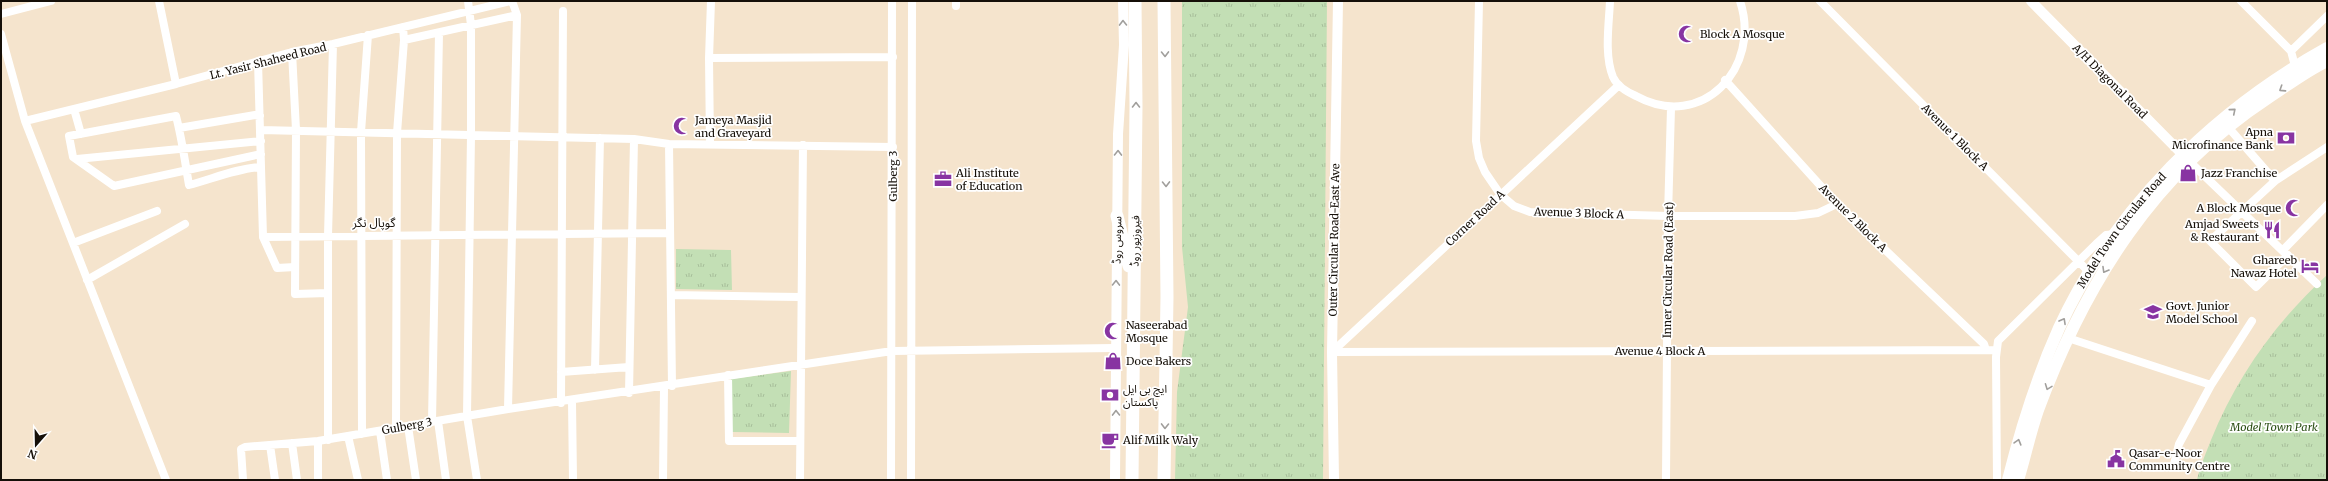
<svg xmlns="http://www.w3.org/2000/svg" width="2328" height="481" font-family="Merriweather,'Noto Sans Arabic',serif">
  <style>
    .park { fill: url(#park-tufts) }
    .lines { fill: none; stroke-linecap: round; stroke-linejoin: round }
    .minor { stroke: #fff; stroke-width: 8 }
    .tertiary { stroke: #fff; stroke-width: 10 }
    .secondary { stroke: #fff; stroke-width: 12 }
    .primary { stroke: #fff; stroke-width: 13 }
    .oneway { stroke: #a19f9c }
    .labels { text-anchor: middle; stroke-width: 3.5; stroke-linejoin: round; paint-order: stroke }
    .poi-label { font-size: 11px; fill: #150f08; stroke: #fff; text-anchor: start }
    .street-label { font-size: 11px; fill: #150f08; stroke: #fff }
    .park-label { font-size: 11px; font-style: italic; fill: #2b4e14; stroke: #fff }
    .neighbourhood-label { font-size: 12px; fill: #150f08; stroke: #fff }
  </style>
  <defs>
    <pattern id="park-tufts" width="24" height="20" patternUnits="userSpaceOnUse"><rect width="24" height="20" fill="#c3dfb5"/><path d="M3 7l-1-3M5 7V3M7 7l1-3M15 17l-1-3M17 17v-4M19 17l1-3" fill="none" stroke="#a7be9a"/></pattern>
  </defs>
  <rect width="100%" height="100%" fill="#f5e4cd"/>
  <path class="park" d="M1182 1H1327L1323 480H1175L1177 392 1188 307 1182 247Z
    M676 249 731 250 732 290 676 289Z
    M2327 275V480H2197C2200 466 2206 453 2211 440 2237 376 2276 322 2327 275Z
    M791 371 789 433 732 432 731 379Z"/>
  <g class="lines">
    <path class="minor" d="M159 1 176 84
      M468 1 471 25V135L467 416 477 480
      M1479 1 1476 141 1479 158 1485 172 1500 194 1514 206 1530 212 1668 216H1795L1818 213 1837 204
      M1610 1C1609 24 1604 55 1613 77 1617 86 1627 92 1636 96 1702 132 1762 68 1740 1
      M1820 1 2090 273
      M2241 1 2291 51 2296 70
      M956 6V1
      M1 14 51 1
      M1 34 25 121 166 480
      M404 40 517 15
      M2291 51 2327 16
      M292 52 296 130 295 294 328 293
      M709 58 893 57
      M258 61 261 167C238 168 212 179 189 185 185 162 182 139 176 116L69 136 73 157 114 186 261 154
      M1725 80 1837 204 1984 344 1986 350
      M74 109 81 134
      M25 121 176 84 292 52 333 44 511 1
      M2228 127 2275 181
      M179 128 255 115 260 116
      M261 130 634 139 669 144 893 147
      M669 144 672 386
      M710 144 709 58 711 1
      M77 159 261 141
      M2189 161 2317 284
      M261 167 263 237 277 268 295 267
      M263 237 670 233
      M73 243 157 211
      M2283 250 2327 205
      M2288 255 2256 287 2210 241 2275 181 2327 147
      M87 280 185 224
      M671 295 801 297
      M2068 338 2211 385 2179 444 2174 464
      M1332 352 1996 350
      M1332 352 1619 85
      M595 370 600 138
      M561 372 629 367
      M728 375 729 441H800
      M2211 385 2252 321
      M629 393 634 139
      M572 401 573 480
      M561 403 563 11
      M508 409 517 15 512 1
      M438 421 446 480
      M432 422 439 33
      M408 426 416 480
      M396 428 397 133 404 40 403 27
      M380 431 387 480
      M362 434 361 132 368 35
      M348 436 358 480
      M328 440V236L333 44
      M292 443 297 480
      M270 445 275 480
      M243 480 241 449 245 447 318 441 508 409 892 351 1115 348
      M318 480V441
      M663 480 664 387
      M800 480 803 145
      M891 480 892 1
      M911 480 912 1
      M1666 480 1668 216 1671 108
      M1997 480 1996 357 1998 341 2096 244 2106 235 2116 234"/>
    <path class="tertiary" d="M2031 1 2188 160
      M1115 480 1118 134 1124 45 1123 1
      M1334 480 1332 352 1338 1"/>
    <g class="secondary">
      <path id="s1" d="M2008 480C2021 428 2037 377 2059 328 2114 209 2213 111 2327 48"/>
      <path d="M2018 480C2025 457 2030 433 2038 410 2085 283 2154 173 2268 98 2288 85 2306 71 2327 61"/>
    </g>
    <path class="primary" d="M1164 1 1167 297 1164 480
      M1117 216 1129 266
      M1132 480 1136 106 1135 1"/>
  </g>
  <defs><path id="oneway-chevron" d="M-2-3.5L2.5 0L-2 3.5" fill="none" stroke-width="1.6" stroke-linecap="round" stroke-linejoin="round"/></defs>
  <g class="oneway">
    <use href="#oneway-chevron" transform="translate(1123 23) rotate(-91)"/>
    <use href="#oneway-chevron" transform="translate(1165 54) rotate(89)"/>
    <use href="#oneway-chevron" transform="translate(2282 89) rotate(147)"/>
    <use href="#oneway-chevron" transform="translate(1136 105) rotate(-90)"/>
    <use href="#oneway-chevron" transform="translate(2233 111) rotate(-40)"/>
    <use href="#oneway-chevron" transform="translate(1118 153) rotate(-89)"/>
    <use href="#oneway-chevron" transform="translate(1166 184) rotate(89)"/>
    <use href="#oneway-chevron" transform="translate(2105 270) rotate(120)"/>
    <use href="#oneway-chevron" transform="translate(1116 283) rotate(-89)"/>
    <use href="#oneway-chevron" transform="translate(2063 321) rotate(-61)"/>
    <use href="#oneway-chevron" transform="translate(2048 387) rotate(111)"/>
    <use href="#oneway-chevron" transform="translate(1116 413) rotate(-91)"/>
    <use href="#oneway-chevron" transform="translate(1165 426) rotate(91)"/>
    <use href="#oneway-chevron" transform="translate(2018 442) rotate(-74)"/>
  </g>
  <defs>
    <g id="mosque-bare" transform="scale(1.38)"><path d="M3.5-4.9A6 6 0 1 0 3.5 4.9A5 5 0 1 1 3.5-4.9Z" fill="#8834a2" stroke="#fff" stroke-width="2.5" paint-order="stroke"/></g>
    <g id="bank-bare" transform="scale(1.38)"><path d="M-6-4H6V4H-6ZM0-2.3a2.3 2.3 0 1 0 0 4.6a2.3 2.3 0 1 0 0-4.6Z" fill="#8834a2" stroke="#fff" stroke-width="2.5" paint-order="stroke"/></g>
    <g id="shop-bare" transform="scale(1.38)"><path d="M-5-2.5h2.3a2.7 3.5 0 0 1 5.4 0H5L5.5 6h-11ZM-1.5-2.5h3a1.5 2.3 0 0 0-3 0Z" fill="#8834a2" stroke="#fff" stroke-width="2.5" paint-order="stroke"/></g>
    <g id="office-bare" transform="scale(1.38)"><path d="M-6-3h4V-5.5h4V-3h4V5H-6ZM-1-4.5V-3h2v-1.5ZM-6 0V1H6V0Z" fill="#8834a2" stroke="#fff" stroke-width="2.5" paint-order="stroke"/></g>
    <g id="restaurant-bare" transform="scale(1.38)"><path d="M-5-6h1v4h1v-4h1v4h1v-4h1v5L-1.5 .5V6h-2V.5L-5-1ZM5-6V6H3V1.5H1.5Q1.5-4 5-6Z" fill="#8834a2" stroke="#fff" stroke-width="2.5" paint-order="stroke"/></g>
    <g id="hotel-bare" transform="scale(1.38)"><path d="M-6-4.5h1.5V1H6V5H4.5V3h-9V5H-6ZM-4 0a1.8 1.8 0 1 1 3.6 0ZM.5 0V-2.5h3Q6-2.5 6 0Z" fill="#8834a2" stroke="#fff" stroke-width="2.5" paint-order="stroke"/></g>
    <g id="school-bare" transform="scale(1.38)"><path d="M0-5L7-2L0 1L-7-2ZM-4 1L0 2.5L4 1V4Q0 6-4 4Z" fill="#8834a2" stroke="#fff" stroke-width="2.5" paint-order="stroke"/></g>
    <g id="cafe-bare" transform="scale(1.38)"><path d="M-5.5-4.5H6V0H3Q3 3.5 0 3.5H-2.5Q-5.5 3.5-5.5 0ZM3-3.2v2h1.7v-2ZM-6 4.5H4V6H-6Z" fill="#8834a2" stroke="#fff" stroke-width="2.5" paint-order="stroke"/></g>
    <g id="civic-bare" transform="scale(1.38)"><path d="M-.6-6.5H3V-4.5H.6V-3L4-1V1h2V6H-6V1h2V-1L-.6-3ZM-1.2 2.5V6h2.4V2.5Z" fill="#8834a2" stroke="#fff" stroke-width="2.5" paint-order="stroke"/></g>
  </defs>
  <g fill-rule="evenodd">
    <use href="#mosque-bare" x="1687" y="34"/>
    <use href="#mosque-bare" x="682" y="126"/>
    <use href="#bank-bare" x="2286" y="138"/>
    <use href="#shop-bare" x="2188" y="173"/>
    <use href="#office-bare" x="943" y="179"/>
    <use href="#mosque-bare" x="2294" y="208"/>
    <use href="#restaurant-bare" x="2272" y="230"/>
    <use href="#hotel-bare" x="2310" y="266"/>
    <use href="#school-bare" x="2153" y="312"/>
    <use href="#mosque-bare" x="1113" y="331"/>
    <use href="#shop-bare" x="1113" y="361"/>
    <use href="#bank-bare" x="1110" y="395"/>
    <use href="#cafe-bare" x="1110" y="440"/>
    <use href="#civic-bare" x="2116" y="459"/>
  </g>
  <g class="labels">
    <g class="poi-label">
      <text x="1700" y="38">Block A Mosque</text>
      <text x="695" y="124">Jameya Masjid<tspan x="695" dy="13">and Graveyard</tspan></text>
      <text x="2273" y="136" text-anchor="end">Apna<tspan x="2273" dy="13">Microfinance Bank</tspan></text>
      <text x="956" y="177">Ali Institute<tspan x="956" dy="13">of Education</tspan></text>
      <text x="2201" y="177">Jazz Franchise</text>
      <text x="2281" y="212" text-anchor="end">A Block Mosque</text>
      <text x="2259" y="228" text-anchor="end">Amjad Sweets<tspan x="2259" dy="13">&amp; Restaurant</tspan></text>
      <text x="2297" y="264" text-anchor="end">Ghareeb<tspan x="2297" dy="13">Nawaz Hotel</tspan></text>
      <text x="2166" y="310">Govt. Junior<tspan x="2166" dy="13">Model School</tspan></text>
      <text x="1126" y="329">Naseerabad<tspan x="1126" dy="13">Mosque</tspan></text>
      <text x="1126" y="365">Doce Bakers</text>
      <text x="1123" y="393">ایچ بی ایل<tspan x="1123" dy="13">پاکستان</tspan></text>
      <text x="1123" y="444">Alif Milk Waly</text>
      <text x="2129" y="457">Qasar-e-Noor<tspan x="2129" dy="13">Community Centre</tspan></text>
    </g>
    <g class="street-label">
      <text transform="translate(268 61) rotate(-14)" y="4">Lt. Yasir Shaheed Road</text>
      <text transform="translate(2110 81) rotate(45)" y="4">A/H Diagonal Road</text>
      <text transform="translate(1955 137) rotate(45)" y="4">Avenue 1 Block A</text>
      <text transform="translate(893 176) rotate(-90)" y="4">Gulberg 3</text>
      <text transform="translate(1579 213) rotate(2)" y="4">Avenue 3 Block A</text>
      <text transform="translate(1475 218) rotate(-43)" y="4">Corner Road A</text>
      <text transform="translate(1853 218) rotate(45)" y="4">Avenue 2 Block A</text>
      <text dy="4" stroke="none"><textPath href="#s1" startOffset="277">Model Town Circular Road</textPath></text>
      <text transform="translate(1117 240) rotate(-89)" y="4">سروس روڈ</text>
      <text transform="translate(1334 240) rotate(-89)" y="4">Outer Circular Road-East Ave</text>
      <text transform="translate(1135 241) rotate(-89)" y="4">فیروزپور روڈ</text>
      <text transform="translate(1668 270) rotate(-89)" y="4">Inner Circular Road (East)</text>
      <text x="1660" y="355">Avenue 4 Block A</text>
      <text transform="translate(407 426) rotate(-10)" y="4">Gulberg 3</text>
    </g>
    <g class="park-label">
      <text x="2274" y="431">Model Town Park</text>
    </g>
    <g class="neighbourhood-label">
      <text x="374" y="227">گوپال نگر</text>
    </g>
  </g>
  <rect width="2328" height="481" fill="none" stroke="#150f08" stroke-width="4"/>
  <g transform="translate(36 445) rotate(200)" stroke="#ffffff" stroke-width="3" paint-order="stroke">
  <path d="M0-3L7 15L0 10L-7 15Z" fill="#150f08"/>
  <text y="-6" font-size="11" font-weight="bold" text-anchor="middle" fill="#150f08">N</text>
  </g>
</svg>
